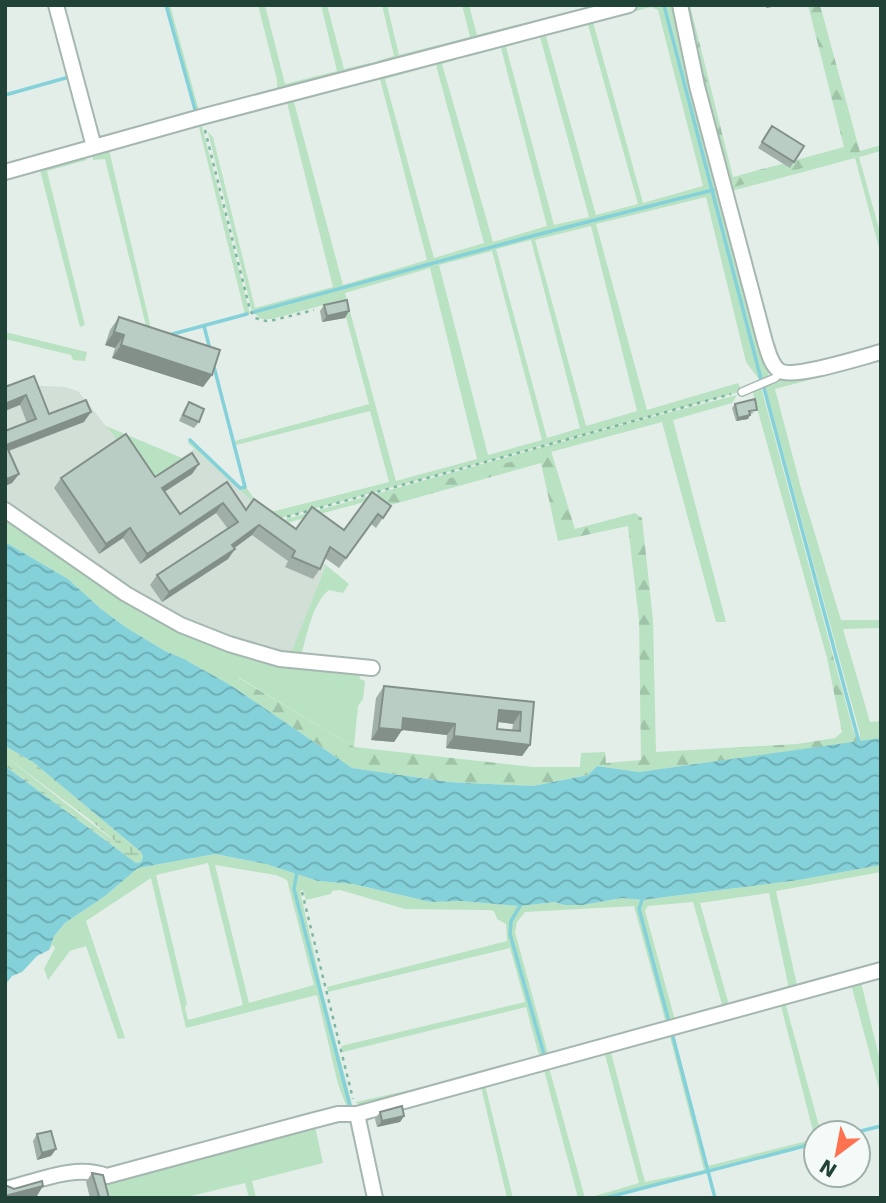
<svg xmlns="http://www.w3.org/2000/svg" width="886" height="1203" font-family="'DejaVu Sans',sans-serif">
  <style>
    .built { fill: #d1dfd7 }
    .grass { fill: #b9e2c2; fill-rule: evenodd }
    .forest { fill: url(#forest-firs) }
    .wetland { fill: url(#wetland-marsh) }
    .water { fill: url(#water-waves) }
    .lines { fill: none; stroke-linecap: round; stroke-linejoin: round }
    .stream { stroke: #84d1da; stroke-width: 3.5 }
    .service-casing { stroke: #a5b7b0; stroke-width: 10 }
    .minor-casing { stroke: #a5b7b0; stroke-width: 18 }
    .path { stroke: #7fb6a2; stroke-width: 2.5; stroke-dasharray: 3.5 5; stroke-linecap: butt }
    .service { stroke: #fff; stroke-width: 7 }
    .minor { stroke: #fff; stroke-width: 14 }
    .wall { fill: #a0b0a9; fill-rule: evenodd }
    .shaded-wall { fill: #829089 }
    .building { fill: #bacdc4; stroke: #829089; stroke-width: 2; fill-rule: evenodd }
  </style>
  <defs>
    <pattern id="forest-firs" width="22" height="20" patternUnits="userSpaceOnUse" patternTransform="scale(1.75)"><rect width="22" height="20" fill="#b9e2c2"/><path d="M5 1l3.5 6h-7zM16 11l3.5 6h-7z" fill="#9fc3a7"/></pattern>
    <pattern id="wetland-marsh" width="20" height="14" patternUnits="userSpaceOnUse" patternTransform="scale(1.75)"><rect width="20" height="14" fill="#b9e2c2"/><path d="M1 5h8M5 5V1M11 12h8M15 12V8" fill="none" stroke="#9fc3a7"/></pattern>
    <pattern id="water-waves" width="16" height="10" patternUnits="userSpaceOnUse" patternTransform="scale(1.75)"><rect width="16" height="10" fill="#84d1da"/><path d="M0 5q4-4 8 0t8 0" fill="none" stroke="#6cabb2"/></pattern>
  </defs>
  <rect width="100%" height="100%" fill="#e3eee9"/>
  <path class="built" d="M5 384 65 387 78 391 150 481 194 449 326 565 287 665 275 667 190 635 5 516Z"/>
  <path class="grass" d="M167 5H170L199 111 277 89V80L258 5H265L285 84 337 71 321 5H327L344 69 370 63 372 68 100 141 89 107 99 136 197 112Z
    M382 5H387L399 55 470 37 462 5H469L477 35 516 25 518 30 378 67 377 61 394 56Z
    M645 5H663L711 189 493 246 252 311 208 132 213 137 255 308 333 287 287 103 210 124 207 122 332 87 331 92 294 102 343 285 427 260 380 79 337 90 335 87 460 54 461 58 442 64 493 242 547 226 501 48 467 57 465 52ZM651 7 658 10 703 186 643 203 593 22ZM588 25 638 204 596 215 546 36ZM540 37 589 217 554 225 506 47ZM436 65 484 243 434 258 385 79Z
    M666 5H674L769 368 768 377 762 380Z
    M194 123 193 127 109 150 153 337 149 338 105 159 93 160 92 153Z
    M198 123 202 126 250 314H245Z
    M881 145V151L859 157 881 236V255L855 158 728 192 727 189Z
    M82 156 87 160 47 171 85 325 80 327 40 170 5 179Z
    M712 191 761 382 746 362 706 197 596 224 647 410 738 383 742 391 273 520 188 443 189 441 240 488 246 487C254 498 260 510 275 511L389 482 370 411 236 445 235 441 369 404 343 306H340L338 301 272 319H261L254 313 494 247ZM591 226 637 411 586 426 535 240ZM531 240 580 428 547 438 496 249ZM492 251 542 440 488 455 439 265ZM430 268 477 459 396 481 345 293Z
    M5 332 87 352 85 361 73 360 71 355 5 339Z
    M881 355V361L775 389 801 488 841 620H881V628L843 629 870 722 881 721V738L859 742 860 734 765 386 768 383Z
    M761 387 832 652 827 658 753 394 756 389Z
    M737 395 732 403 673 420 726 622H716L662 422 279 525 276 522 632 422Z
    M106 426 182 458 150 481Z
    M5 516 190 635 275 667 287 665 359 674 360 679 365 681 363 699 358 706 354 747 238 677 232 686 182 658 165 651 127 628 101 609 68 579 5 542Z
    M326 565 349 584 343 593 329 590C311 605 307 637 300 659L289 658Z
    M5 756 118 844 114 845 5 763Z
    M215 854 266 864 318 881 353 884 431 902 461 901 520 906 555 902 564 905H583L622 898 642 900 799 880 881 865V872L776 891 797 985 881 964V969L762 1001V997L789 989 769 893 700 903 729 1005 753 1000 754 1003 700 1018V1014L723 1008 693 902 648 906 645 911 675 1020 694 1015 697 1018 648 1031 647 1029 666 1023 634 906 525 912 517 922 515 932 549 1057 640 1031 641 1033 361 1108 356 1102 432 1085 434 1086 540 1059 526 1007 343 1052 341 1046 525 1002 510 948 328 992 327 987 507 941 506 924 497 919 494 911 488 910 405 909 340 890 332 891 331 894 306 900 303 890 300 891 322 989 353 1108H347L338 1084 317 995 186 1028 151 878 86 921 125 1038 118 1039 86 946 70 951 48 980 44 969 55 948 53 945 49 950 54 936 65 923 105 896 138 868ZM208 863 243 1005 188 1020 185 1007 187 1004 156 875ZM215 865 276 875 287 880 314 985 249 1003Z
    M861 982 881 1065V1096L851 984Z
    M814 992 785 1002 821 1133H816V1142L709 1169 708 1166 815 1139 780 1002 672 1033 706 1170 603 1198H588L639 1183 604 1051 554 1064 553 1062 657 1033 610 1049 645 1182 704 1170 669 1033H663L662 1031Z
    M548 1064 585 1198H578L544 1070 492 1083Z
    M485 1085 513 1198H507L481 1087Z
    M315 1126 323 1163 252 1181 256 1198H249L245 1183 183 1198H110L106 1183 110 1181Z"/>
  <path class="forest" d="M685 5H690L733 177 844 147 808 5H820L860 152 727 189Z
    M551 451 575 529 635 513 642 518 653 620 656 752 797 744 835 738 842 732 827 658 832 652 854 733 859 742 639 772 597 766 588 775 533 786 449 782 352 768 232 686 237 677 354 747 533 767H580L581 753 605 752 606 763 641 760 639 620 628 526 558 541 541 463 387 506 381 497Z"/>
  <path class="wetland" d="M5 746 33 762 141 852 143 857 141 862 136 863 5 766V763L114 845 118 844 89 819 5 756Z"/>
  <path class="water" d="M5 542 68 579 101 609 127 628 165 651 182 658 232 686 352 768 449 782 533 786 588 775 597 766 639 772 881 738V865L799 880 642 900 622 898 583 905H564L555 902 520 906 461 901 431 902 353 884 318 881 266 864 215 854 138 868 105 896 65 923 54 936 49 950 37 956 22 972 12 976 5 985V766L136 863 141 862 143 857 141 852 33 762 5 746Z"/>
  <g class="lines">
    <path class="stream" d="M166 5 196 113
      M664 5 761 379
      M5 95 69 77
      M254 312 536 235 713 190
      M204 326 210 349
      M169 335 247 314
      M764 388 859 742
      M190 440 240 488 245 487 213 363
      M297 872 294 889 350 1106
      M642 900 639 909 669 1022
      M520 906 511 921 510 934 545 1058
      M672 1033 715 1198
      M328 1123 345 1120
      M853 1133 881 1126
      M605 1198 816 1143"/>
    <g class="service-casing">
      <path id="service" d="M742 392 775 378 781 372"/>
    </g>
    <g class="minor-casing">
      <path id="minor" d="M56 5 94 147
        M680 5 697 86 765 342C768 351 771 366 780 371 794 379 862 357 881 352
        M5 172 201 117 629 5
        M5 510 126 594 181 625 229 644 280 659 372 668
        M357 1114 375 1198
        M5 1189C39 1181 74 1164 107 1176L311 1121 338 1114H357L881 970"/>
    </g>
    <path class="path" d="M205 130 250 310 255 318 266 321 274 320 314 310
      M279 519 731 394
      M302 892 353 1099"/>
    <use href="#service" class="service"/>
    <use href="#minor" class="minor"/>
  </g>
  <path class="wall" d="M772 126 804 146 790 168 758 148Z
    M324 305 345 318 322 322 320 311Z
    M119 317 212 375 203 387 112 358 115 348 105 345 110 330Z
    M34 376 49 414 84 422 9 451 19 474 12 483 5 486V431L27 423 20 405Z
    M189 402 199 422 194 428 179 421 185 408Z
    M735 404 754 413 750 414 748 419 736 421 732 408Z
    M199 464 192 474 165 491 180 514 227 482 246 510 296 529 344 530 391 506 376 528 371 524 339 568 325 558 320 569 313 579 285 567 288 561 252 535 234 548 235 549 228 559 162 602 150 585 157 575 228 529 216 513 140 564 123 538 99 554 54 488 61 478 155 477Z
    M384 686 534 702 530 745 522 756 446 748 447 735 402 730 394 742 371 740 376 698ZM498 722 513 724 512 731 497 729Z
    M380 1112 404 1116 400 1122 377 1127 375 1119Z
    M37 1134 56 1149 51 1156 37 1160 33 1141Z
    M92 1173 109 1198H90L86 1182Z"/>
  <path class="shaded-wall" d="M768 5H783L766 8Z
    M349 311 345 318 322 322 327 316Z
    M114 332 124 335 115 348 105 345Z
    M121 345 212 375 203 387 112 358Z
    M26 395 20 405 5 411V404Z
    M91 412 84 422 5 452 6 445Z
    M750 415 748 419 736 421 738 418Z
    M199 464 192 474 155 498 162 488Z
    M19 474 12 483 5 486V481L7 479Z
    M223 503 216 513 140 564 147 554Z
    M259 525 252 535 225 555 232 545Z
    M130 528 123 538 99 554 106 544Z
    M235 549 228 559 162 602 169 592Z
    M499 710 521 712 513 724 491 721Z
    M403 718 455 724 447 735 395 729Z
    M379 728 402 730 394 742 371 740Z
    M454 736 530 745 522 756 446 748Z
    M404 1116 400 1122 377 1127 382 1121Z
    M56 1149 51 1156 37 1160 42 1153Z
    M43 1186 37 1196 30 1198H5V1196Z"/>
  <path class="building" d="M772 126 804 146 794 162 762 142Z
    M347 300 349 311 327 316 324 305Z
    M119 317 220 350 212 375 121 345 124 335 114 332Z
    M34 376 49 414 86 400 91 412 6 445 19 474 7 479 5 475V431L36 419 26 395 5 404V387Z
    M755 399 757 410 749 411 750 415 738 418 735 404Z
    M189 402 204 409 199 422 183 415Z
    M126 434 155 477 192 453 199 464 162 488 180 514 227 482 246 510 254 499 296 529 312 507 344 530 372 492 391 506 383 518 378 514 346 558 330 547 320 569 292 557 295 551 259 525 232 545 235 549 169 592 157 575 238 522 223 503 147 554 130 528 106 544 61 478Z
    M384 686 534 702 530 745 454 736 455 724 403 718 402 730 379 728ZM499 710 521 712 520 731 497 729Z
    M402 1106 404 1116 382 1121 380 1112Z
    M51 1131 56 1149 42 1153 37 1134Z
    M92 1173 103 1175 109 1198H94L99 1196Z
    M42 1181 43 1186 5 1196V1185L14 1189Z"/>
  <rect width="886" height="1203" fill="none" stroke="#204237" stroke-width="14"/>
  <g transform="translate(837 1154) rotate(212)"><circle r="33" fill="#f4faf7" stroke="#9fb0aa" stroke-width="2"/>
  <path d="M0-5L12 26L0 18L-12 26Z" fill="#ff7250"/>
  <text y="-10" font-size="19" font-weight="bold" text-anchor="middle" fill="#204237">N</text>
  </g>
</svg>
